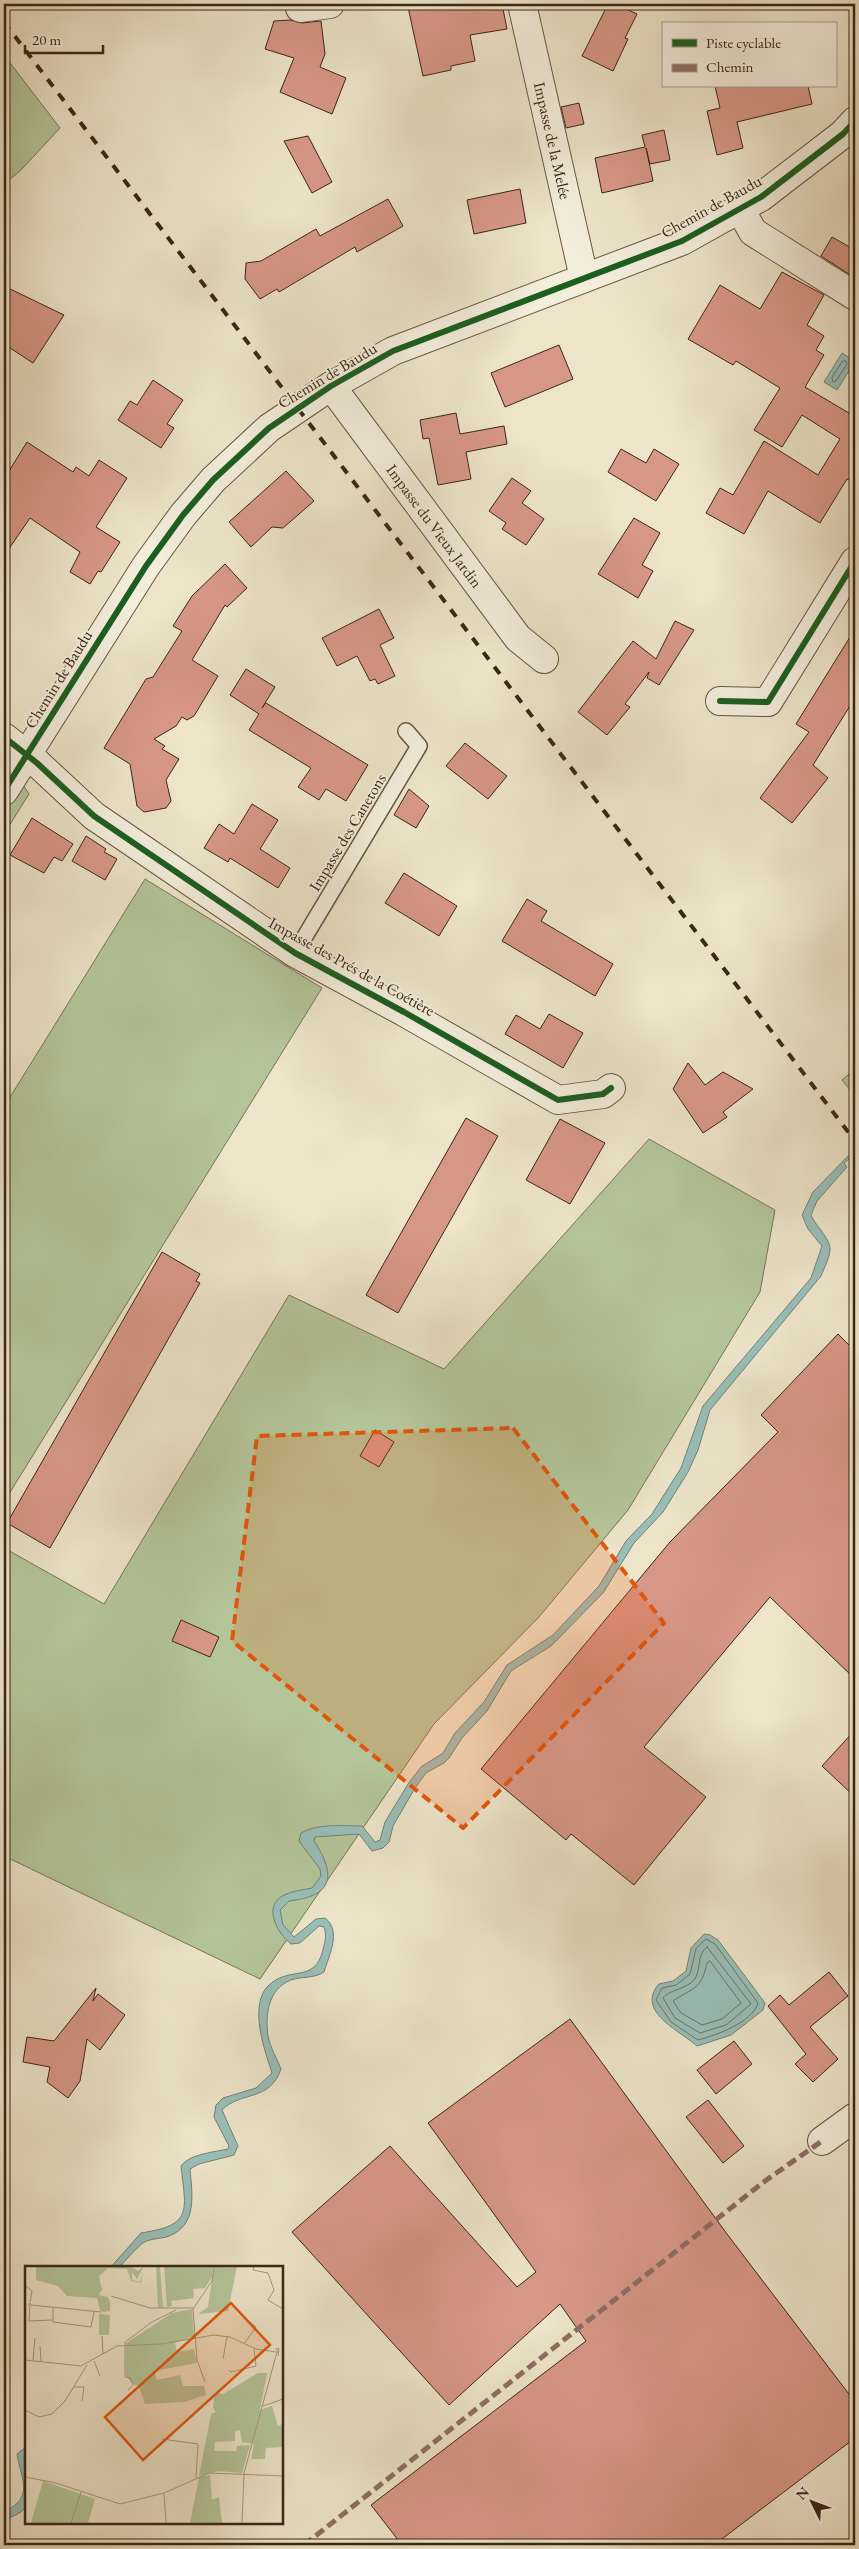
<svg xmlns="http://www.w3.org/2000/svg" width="859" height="2549" font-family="'EB Garamond',serif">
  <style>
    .green { fill: #b4c59a; stroke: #787657 }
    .water { fill: #99beb8; stroke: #738176 }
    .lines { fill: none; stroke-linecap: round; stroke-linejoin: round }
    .shore { stroke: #6a7266; stroke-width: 1 }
    .building { fill: #d79787; stroke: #3b2614 }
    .service-casing { stroke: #685641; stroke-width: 18 }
    .minor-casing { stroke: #685641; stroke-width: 30 }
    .service { stroke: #f3eddc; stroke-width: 15 }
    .minor { stroke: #f3eddc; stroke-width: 28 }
    .rail { stroke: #3b2614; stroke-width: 4; stroke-dasharray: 9 9; stroke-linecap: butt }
    .quiet { stroke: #8d6e63; stroke-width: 5; stroke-dasharray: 10 5; stroke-linecap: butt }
    .cycleway-casing { stroke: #f3eddc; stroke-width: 9 }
    .cycleway { stroke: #1b5e20; stroke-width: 6 }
    .marked { fill: #df560c; fill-opacity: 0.2; stroke: #df560c; stroke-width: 4; stroke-dasharray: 10 6; stroke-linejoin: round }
    .labels { text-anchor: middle; stroke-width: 4; stroke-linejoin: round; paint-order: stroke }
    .street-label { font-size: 16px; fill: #3b2614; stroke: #f3eddc }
    .inset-road { fill: none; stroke: #a69881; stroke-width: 1 }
    .view { fill: #df560c; fill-opacity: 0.15; stroke: #df560c; stroke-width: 2.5 }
    .inset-edge { fill: none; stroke: #3b2614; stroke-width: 2.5 }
  </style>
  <rect width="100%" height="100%" fill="#ede4c9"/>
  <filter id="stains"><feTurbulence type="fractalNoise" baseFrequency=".004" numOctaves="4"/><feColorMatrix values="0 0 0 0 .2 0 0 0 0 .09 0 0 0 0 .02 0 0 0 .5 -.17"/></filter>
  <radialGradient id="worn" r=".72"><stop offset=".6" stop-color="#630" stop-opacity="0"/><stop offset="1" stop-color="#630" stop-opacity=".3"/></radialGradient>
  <path class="green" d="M4 55 60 128 21 170 4 184Z
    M4 756 29 794 4 834Z
    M145 879 322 988 4 1502V1107Z
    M855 1069V1096L842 1080Z
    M649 1139 775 1210 760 1292 628 1510 539 1617 434 1724 260 1979 4 1856V1548L104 1604 289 1295 444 1369Z"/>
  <path class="water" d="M842 353 855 361 837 390 824 382Z
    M853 1151 855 1154 844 1163 847 1167 817 1201 811 1215C815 1225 831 1240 830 1249 830 1257 824 1268 821 1276L710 1410 698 1450 688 1472 663 1512 634 1543 603 1593 551 1646 511 1671 487 1711 462 1738 449 1758 444 1763 426 1773 415 1788 393 1826 389 1842 383 1848 372 1851 359 1834 315 1837 314 1841C337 1876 333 1896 289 1901L280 1910 283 1925 294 1937 316 1919 325 1918C342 1931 329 1955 324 1972 313 1979 303 1976 291 1980 268 1989 265 2015 268 2036 270 2047 277 2059 281 2069 270 2102 240 2091 222 2110L238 2146 234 2155 199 2164 190 2169C192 2193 198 2225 169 2236 162 2239 150 2238 143 2243 135 2249 126 2260 119 2268H110L141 2233C193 2225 186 2212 181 2166 189 2154 215 2152 228 2149L229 2146 214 2117 216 2105 223 2098 256 2088 272 2073C265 2051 249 2008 267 1987 289 1964 314 1985 323 1950 325 1941 327 1936 324 1927L319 1926 300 1943 291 1944C277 1933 262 1906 284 1895 292 1891 303 1890 312 1888L321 1876 320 1869 299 1841 301 1833C317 1823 344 1826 362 1826L375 1842 380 1840 385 1822 408 1784 421 1767 443 1753 455 1733 484 1702 507 1665 553 1635 599 1586 626 1541 652 1514 681 1468 703 1406 811 1278 822 1246 808 1229 802 1215 813 1192Z
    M704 1934 710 1935 718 1940 765 2003 763 2010 731 2035 697 2046C680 2031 635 2011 659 1984L673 1981 686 1971 691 1948Z
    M26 2447 24 2457 26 2507 21 2512 4 2521V2512C34 2497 22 2482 17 2454Z"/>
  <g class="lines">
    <path class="shore" d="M843 361H846L847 364 836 381 833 382 832 378Z
      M706 1939 715 1944 758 2003C752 2023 716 2035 698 2040L671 2022 656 2000 662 1988 676 1985 690 1974 696 1949Z
      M707 1947 751 2004 726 2025 700 2033 675 2018 663 1998C667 1991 686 1989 694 1980 702 1970 696 1954 707 1947Z
      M710 1961 741 2003 722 2019 702 2025 681 2013 673 2001C693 1987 701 1991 707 1963Z"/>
  </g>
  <path class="building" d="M432 4H502L507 29 470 35 475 61 451 66V70L423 76 408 7Z
    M608 4H615L637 14 625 38 628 39 613 71 582 56Z
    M290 20 302 23 321 21 325 54 320 67 346 78 332 114 280 92 294 58 265 49 274 21Z
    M715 86H808L812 104 737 122 743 148 717 155 707 111 720 108Z
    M579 103 584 124 566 128 561 107Z
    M664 130 670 160 650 164 646 148 653 181 602 193 595 158 645 147 642 135Z
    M308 136 332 182 312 193 284 141Z
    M520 189 526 223 474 234 467 200Z
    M388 199 403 226 357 252 355 247 279 292 277 289 260 299 245 279 246 263 261 261 316 229 320 236Z
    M832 237 855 250V278L821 256Z
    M782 272 824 295 807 325 824 336 816 350 824 355 805 387 854 416 855 415V483L847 479 820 523 768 491 744 534 706 513 720 488 733 495 764 441 818 475 840 439 802 415 782 447 754 430 780 388 736 361 733 365 688 339 720 285 760 309Z
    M4 286 64 315 33 363 4 344Z
    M559 345 573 379 505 407 491 373Z
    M153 380 183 400 167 424 174 428 161 448 118 420 130 401 137 405Z
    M456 413 460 434 504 426 507 444 466 452 471 479 438 485 429 438 423 439 420 420Z
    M27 442 73 472 76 467 89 476 99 460 127 478 96 527 120 542 101 572 98 571 90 584 70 572 80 552 30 518 4 556V479Z
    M621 449 646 463 654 449 679 464 656 501 608 472Z
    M286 471 314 501 283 528 272 527 251 547 229 522Z
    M512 478 531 491 522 503 544 519 526 545 502 529 506 523 489 511Z
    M634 518 660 533 642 565 653 571 638 598 598 574Z
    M225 564 247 588 227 607 225 605 192 660 218 676 194 716 187 720 182 717 176 726 154 739 165 746 162 749 179 759 166 780 171 801 166 808 144 812 137 806 130 764 104 748 146 679 153 677 182 631 173 626 192 596Z
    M379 609 394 638 380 645 395 676 378 684 375 679 370 681 357 656 337 666 322 638Z
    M675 621 694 630 659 685 647 678 649 672 625 704 630 707 607 735 578 712 633 641 656 659Z
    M855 629V698L813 765 828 778 792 823 760 798 809 732 796 724Z
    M246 669 275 687 262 708 266 703 368 765 346 801 326 789 319 800 298 787 311 768 249 730 259 714 230 695Z
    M465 743 507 776 488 799 446 766Z
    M409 789 429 806 416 828 394 815Z
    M252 804 278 820 260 849 290 868 278 888 230 858 228 862 204 848 219 824 234 834Z
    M32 818 73 844 62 861 54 857 44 873 10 855Z
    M86 836 106 849 104 852 117 859 105 880 72 861Z
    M404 873 457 906 439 936 385 903Z
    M527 899 547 911 541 921 613 964 595 996 502 941Z
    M549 1014 583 1033 563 1068 505 1034 516 1015 540 1029Z
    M688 1063 705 1085 723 1072 753 1089 723 1112 727 1117 703 1133 673 1089Z
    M466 1118 498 1136 398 1313 366 1295Z
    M560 1119 605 1143 570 1204 526 1180Z
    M162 1252 200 1274 196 1281 200 1283 50 1548 7 1523Z
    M838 1334 855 1351V1679L770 1597 644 1747 706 1797 634 1885 571 1834 566 1840 481 1769 670 1542 778 1432 761 1415Z
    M375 1430 394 1442 379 1467 360 1456Z
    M181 1620 219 1637 210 1657 172 1641Z
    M855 1730V1797L822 1766Z
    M829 1972 848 1996 810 2027 838 2059 813 2082 795 2064 806 2054 768 2006 780 1995 789 2005Z
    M96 1988 93 2001 98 1994 125 2015 100 2050 87 2039 80 2081 68 2098 47 2082 50 2067 23 2062 27 2037 54 2041Z
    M570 2019 727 2234 855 2402V2438L714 2545H402L371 2505 586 2341 560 2304 449 2405 292 2232 390 2146 517 2287 536 2272 428 2123Z
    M734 2041 752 2064 716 2094 697 2070Z
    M708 2100 744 2146 723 2163 686 2117Z"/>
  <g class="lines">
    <g class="service-casing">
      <path id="service" d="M295 953 419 746 406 731"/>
    </g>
    <g class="minor-casing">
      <g id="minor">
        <path id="s1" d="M522 4 584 278"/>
        <path d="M300 8 330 4"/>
        <path d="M740 209 753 232 855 296"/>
        <path id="s2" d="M331 386 518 638 544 659"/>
        <path d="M720 701 768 702 855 561"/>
        <path d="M4 737 37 763 94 816 295 953 404 1012 558 1100 603 1094 611 1088"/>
        <path d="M4 791 146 566 183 515 213 480 269 428 331 386 393 351 682 241 761 197 843 134 855 121"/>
        <path d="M822 2141 855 2117"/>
      </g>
    </g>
    <use href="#service" class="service"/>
    <use href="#minor" class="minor"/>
    <path class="rail" d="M4 22 855 1141"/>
    <path class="quiet" d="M304 2545 765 2181 822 2141"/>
    <g class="cycleway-casing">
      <path id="cycleway" d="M720 701 768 702 855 561
        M4 737 37 763 94 816 295 953 404 1012 558 1100 603 1094 611 1088
        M4 791 146 566 183 515 213 480 269 428 331 386 393 351 682 241 761 197 843 134 855 121"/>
    </g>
    <use href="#cycleway" class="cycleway"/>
  </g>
  <path class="marked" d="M513 1428 664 1623 463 1828 232 1641 257 1436Z"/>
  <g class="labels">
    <g class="street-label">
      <text dy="6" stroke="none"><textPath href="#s1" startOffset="140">Impasse de la Melée</textPath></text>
      <text transform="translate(711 206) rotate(-29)" y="6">Chemin de Baudu</text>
      <text transform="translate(327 375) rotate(-31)" y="6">Chemin de Baudu</text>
      <text dy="6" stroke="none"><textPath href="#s2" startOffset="174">Impasse du Vieux Jardin</textPath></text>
      <text transform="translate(58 679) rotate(-58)" y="6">Chemin de Baudu</text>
      <text transform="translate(347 832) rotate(-59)" y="6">Impasse des Canetons</text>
      <text transform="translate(352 966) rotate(29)" y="6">Impasse des Prés de la Coétière</text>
    </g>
  </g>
  <g transform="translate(25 2266)">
    <rect width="258" height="258" fill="#ede4c9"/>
    <path d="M11 0H105L113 5 119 0 112 13 107 6V14L115 16 118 6 116 17 106 15 102 3 83 2 74 10 77 24 74 29 83 31 85 36V45L80 46 75 45 72 32 42 30 33 20 11 14ZM131 0H135L138 42H133ZM139 0H188L187 11 180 22 168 23 169 32 146 35 147 40 142 41ZM189 0H212L203 45 173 48 183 41ZM167 43 169 70 150 77 152 86 169 83 172 97 129 105 132 114 155 109 158 120H179L181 129 159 136 120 138 114 120 109 119 101 110V77L147 47ZM74 48 85 49 84 69H74ZM233 107H242L235 144 247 140 253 160 257 158V181L241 182 240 193H226L229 178 217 176 215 164 210 165V175L190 176 189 185H211L212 180 225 179 217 207 193 205 174 210 186 148 191 146 188 142 190 127 198 128ZM185 209 187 234 194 231 197 257H165L174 211ZM18 215 70 233 63 257H6Z" fill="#b4c59a"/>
    <path class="inset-road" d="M229 0 228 4 243 7 249 24 243 34 258 43M0 19 7 25 5 36M86 30 125 42H168M3 39 5 37 4 55 27 54M6 39 76 46M28 42V56L66 61 69 46M77 70 78 88M219 78 231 61 220 52M15 80 16 95M253 87 251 83 254 82 253 90M198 93 202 70M0 94 56 100 92 80 136 78 189 69 205 71 231 83 251 86M8 94 10 72M69 95 75 110M204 104 206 106 231 100 229 83M180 116 172 94 168 43 187 15 189 0M49 121H59L57 135M103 124 108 119 105 112 100 111V76L127 56 151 44M238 140 258 133M0 144 14 151 27 148 40 135 62 99M137 173 173 178 171 212M0 211 31 217 95 238 139 227 184 207 258 210M139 227 141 257M46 257 56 226M217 257 219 207 252 86"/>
    <path class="view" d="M206 37 245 79 118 194 80 151Z"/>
    <rect width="258" height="258" class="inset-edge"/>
  </g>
  <rect width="859" height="2549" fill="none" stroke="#ede4c9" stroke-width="20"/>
  <rect x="5" y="5" width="849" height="2539" fill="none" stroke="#3b2614" stroke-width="2.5"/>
  <rect x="10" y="10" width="839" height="2529" fill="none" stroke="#3b2614"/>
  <rect x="662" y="22" width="175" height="65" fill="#f3eddc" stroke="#a99d8c"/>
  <rect x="672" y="39" width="25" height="8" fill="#1b5e20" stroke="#a99d8c"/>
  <text x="706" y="48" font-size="15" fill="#3b2614">Piste cyclable</text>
  <rect x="672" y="64" width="25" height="8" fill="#8d6e63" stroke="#a99d8c"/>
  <text x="706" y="72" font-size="15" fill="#3b2614">Chemin</text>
  <g transform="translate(812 2502) rotate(312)" stroke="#f3eddc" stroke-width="4" paint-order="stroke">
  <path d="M0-4L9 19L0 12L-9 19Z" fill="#3b2614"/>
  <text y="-8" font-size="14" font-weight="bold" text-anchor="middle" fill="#3b2614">N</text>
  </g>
  <path d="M25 45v8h78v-8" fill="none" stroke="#3b2614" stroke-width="2.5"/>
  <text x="32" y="45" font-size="15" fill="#3b2614" stroke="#f3eddc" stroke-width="4" paint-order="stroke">20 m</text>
  <rect width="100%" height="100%" filter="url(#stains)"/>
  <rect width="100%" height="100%" fill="url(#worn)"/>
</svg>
